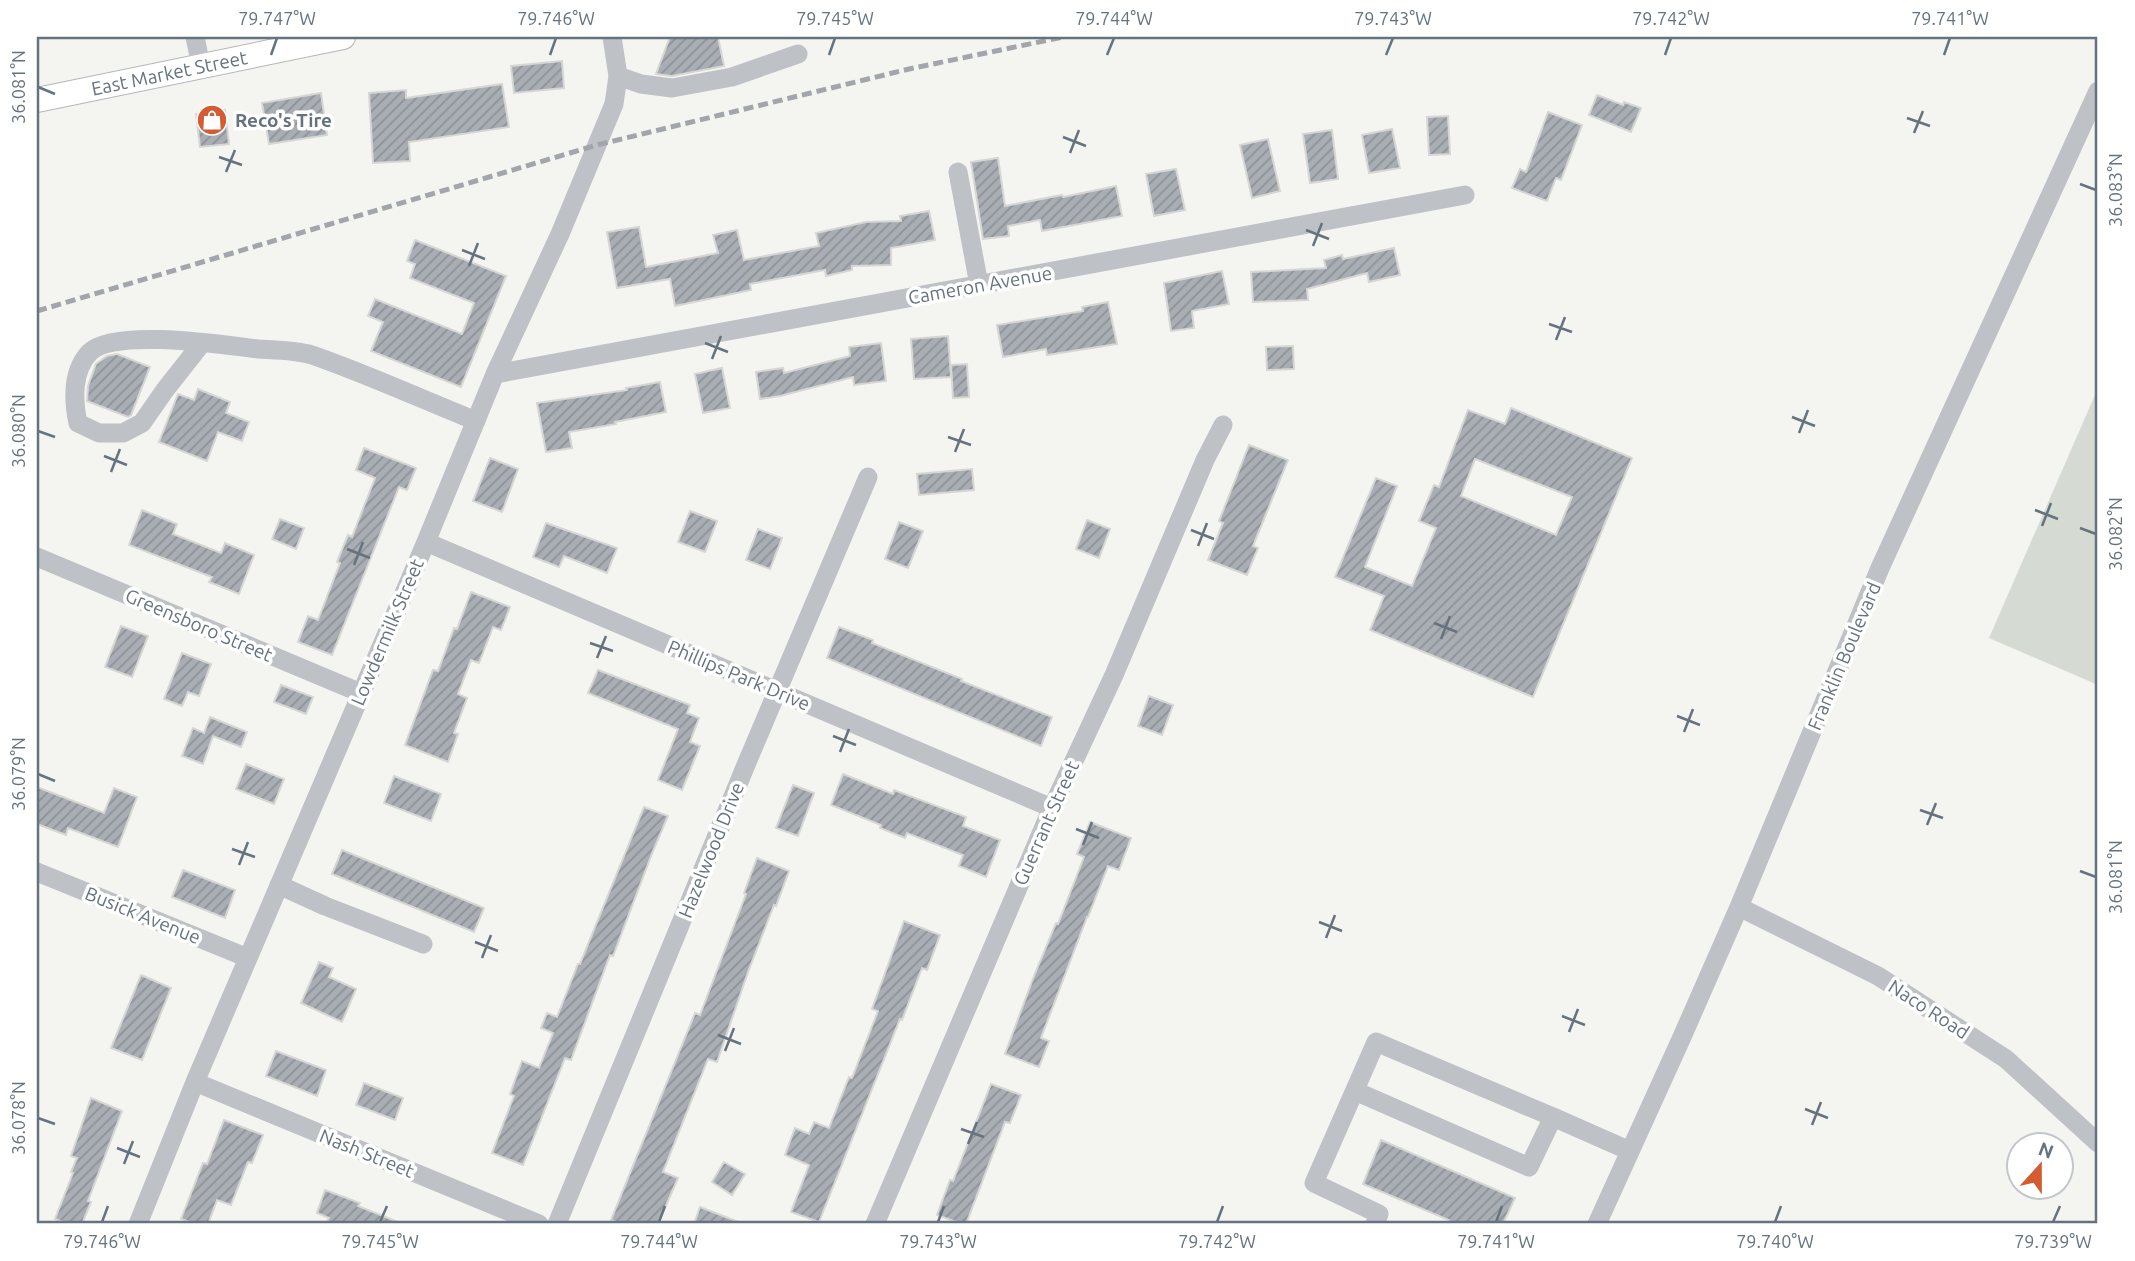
<svg xmlns="http://www.w3.org/2000/svg" width="2135" height="1261" font-family="Ubuntu,sans-serif">
  <style>
    .park { fill: #d5dbd2 }
    .building { fill: url(#building-hatch); stroke: #d6d6d4; stroke-width: 2; fill-rule: evenodd }
    .lines { fill: none; stroke-linecap: round; stroke-linejoin: round }
    .major-casing { stroke: #b4b7ba; stroke-width: 26 }
    .minor { stroke: #bec1c5; stroke-width: 19 }
    .major { stroke: #fff; stroke-width: 24 }
    .rail { stroke: #a2a6ab; stroke-width: 5; stroke-dasharray: 10 5; stroke-linecap: butt }
    .ticks { fill: none; stroke: #66737f; stroke-width: 2.5 }
    .labels { text-anchor: middle; stroke-width: 7; stroke-linejoin: round; paint-order: stroke }
    .street-label { font-size: 19px; fill: #66737f; stroke: #fff }
    .poi-label { font-size: 19px; font-weight: bold; fill: #66737f; stroke: #fff; text-anchor: start }
    .neatline { fill: none; stroke: #66737f; stroke-width: 2.5 }
    .ticks-label { font-size: 18px; text-anchor: middle; fill: #66737f }
  </style>
  <defs>
    <pattern id="building-hatch" width="6" height="6" patternUnits="userSpaceOnUse" patternTransform="scale(1.75)"><rect width="6" height="6" fill="#a8aeb3"/><path d="M-1 1l2-2M0 6l6-6M5 7l2-2" fill="none" stroke="#8d9297"/></pattern>
  </defs>
  <rect width="100%" height="100%" fill="#f4f4f1"/>
  <path class="park" d="M2098 388V685L1989 638Z"/>
  <path class="building" d="M670 37H718L724 66 672 76 656 74Z
    M562 61 564 88 514 93 511 66Z
    M502 84 509 127 409 142 410 161 373 163 369 93 406 90V98Z
    M321 93 327 135 269 144 262 103Z
    M1597 95 1623 105 1624 102 1641 108 1631 132 1589 115Z
    M225 110 229 144 200 147 196 114Z
    M1548 112 1582 125 1561 180 1556 178 1547 201 1512 188 1520 169 1526 172Z
    M1448 116 1450 154 1429 155 1427 117Z
    M1392 129 1400 168 1369 173 1362 135Z
    M1332 130 1338 179 1310 183 1303 134Z
    M1268 139 1280 191 1252 198 1240 145Z
    M998 158 1005 206 1062 195 1063 197 1116 186 1122 216 1042 231 1040 220 1008 226 1009 236 983 239 971 162Z
    M1176 169 1185 210 1154 216 1146 174Z
    M929 211 935 240 891 248V265L852 266V270L826 276 825 270 750 284 751 290 675 306 670 279 617 288 607 232 639 227 646 267 718 253 713 235 737 230 744 260 819 246 816 233 866 222 901 221 900 216Z
    M415 240 506 276 461 387 371 351 383 322 368 316 375 299 462 334 474 303 410 278 415 264 407 261Z
    M1394 248 1400 275 1369 282 1367 273 1307 289 1308 300 1253 302 1251 272 1326 268 1324 260 1342 255 1343 259Z
    M1222 271 1229 304 1192 311 1194 328 1171 331 1164 283Z
    M1108 302 1117 344 1047 355 1046 349 1003 357 997 325 1083 311 1082 307Z
    M948 336 951 377 914 379 911 339Z
    M881 343 886 381 854 385 853 377 780 396 760 399 756 372 783 368 784 373 850 356 849 347Z
    M1293 346 1294 369 1267 370 1266 347Z
    M117 354 150 367 131 415 128 417 87 401 88 386 96 364 107 356Z
    M967 364 969 397 953 398 951 365Z
    M722 368 730 408 703 413 695 374Z
    M660 382 666 412 615 422 616 424 569 432 572 448 546 452 537 403 627 390 626 388Z
    M198 389 230 402 226 413 249 422 242 441 218 432 207 461 159 442 178 394 194 400Z
    M1511 408 1632 458 1533 697 1370 630 1384 596 1335 577 1376 478 1397 486 1365 567 1412 586 1436 528 1419 521 1434 485 1439 487 1468 410 1505 424ZM1475 459 1572 497 1556 535 1461 496Z
    M1249 445 1288 460 1253 546 1258 548 1247 575 1208 560 1223 523 1219 521Z
    M364 448 416 468 407 490 399 487 332 655 298 642 308 616 318 620 340 563 337 562 348 535 352 537 375 478 356 470Z
    M490 458 518 469 502 512 473 501Z
    M972 469 974 490 919 495 917 474Z
    M142 510 177 524 173 534 221 553 225 543 254 555 239 594 209 582 212 577 129 545Z
    M690 511 717 521 705 552 678 542Z
    M280 519 304 528 296 549 272 539Z
    M1087 520 1110 529 1099 558 1076 549Z
    M899 522 923 531 908 568 885 559Z
    M546 523 617 548 607 573 564 556 559 567 533 557Z
    M758 529 782 538 770 569 746 560Z
    M471 592 510 607 501 630 493 627 479 663 471 660 458 694 467 698 454 733 458 734 448 762 405 745 433 670 438 671 454 628 457 629Z
    M121 626 148 636 132 677 105 667Z
    M839 627 873 640 872 643 962 679 961 681 1052 717 1041 746 827 658Z
    M182 653 211 664 199 696 188 692 182 706 164 699Z
    M598 670 690 705 687 713 699 718 690 742 700 746 682 790 658 780 678 729 588 693Z
    M281 685 313 697 306 714 274 702Z
    M1149 696 1173 705 1162 735 1138 726Z
    M210 717 247 732 241 747 213 736 203 764 182 756 193 728 204 733Z
    M246 764 284 779 274 804 236 789Z
    M843 774 893 794 894 790 966 817 963 826 1000 840 986 877 959 866 963 855 907 833 905 838 880 828 881 825 831 805Z
    M394 776 441 794 431 821 384 803Z
    M793 785 814 793 798 836 776 828Z
    M37 787 104 813 114 788 137 797 118 847 68 828 66 835 37 824Z
    M644 807 668 816 653 851 613 956 610 955 571 1060 565 1058 523 1165 492 1153 514 1096 510 1094 522 1061 539 1068 553 1033 541 1028 547 1013 557 1017 578 964H580Z
    M1090 822 1131 838 1119 870 1108 866 1088 917H1087L1041 1038 1049 1041 1039 1067 1005 1054 1034 976 1056 923 1058 924 1084 857 1077 854Z
    M342 850 484 908 474 932 332 874Z
    M757 858 789 871 776 906 774 905 748 972 717 1062 708 1059 663 1172 678 1178 658 1224H622L611 1220 695 1013 700 1015 746 894 744 893Z
    M183 870 235 890 225 918 172 897Z
    M904 921 940 935 927 970 922 968 902 1020 900 1019 819 1222 791 1212 809 1165 785 1155 795 1128 809 1134 814 1122 829 1128 849 1077 852 1078 878 1011 872 1009Z
    M319 962 333 968 329 977 356 989 342 1022 301 1003Z
    M141 975 171 988 142 1060 111 1048Z
    M276 1051 326 1070 317 1096 266 1076Z
    M364 1083 403 1098 395 1120 356 1105Z
    M991 1084 1021 1095 1010 1123 1005 1122 966 1224H962L937 1215 950 1180 953 1181Z
    M91 1098 122 1111 88 1201 91 1202 82 1224H68L55 1219 73 1173 71 1172 77 1158 71 1156Z
    M224 1120 263 1135 252 1163 248 1162 231 1205 217 1200 208 1224H196L181 1219 203 1163 207 1164Z
    M1381 1140 1515 1198 1503 1224H1448L1449 1220 1363 1184Z
    M724 1162 745 1174 732 1195 712 1182Z
    M325 1190 360 1203 358 1206 403 1224H326L329 1218 317 1213Z
    M700 1207 741 1223V1224H694Z"/>
  <g class="lines">
    <g class="major-casing">
      <g id="major">
        <path id="s1" d="M37 100 343 37"/>
      </g>
    </g>
    <path class="minor" d="M195 37 201 66
      M618 76 641 84 672 88 732 77 798 54
      M958 172 979 285
      M202 343 165 390 142 423 123 433H99L78 423C73 400 72 370 90 352 115 328 224 345 258 349 275 350 296 350 312 355 367 374 421 399 476 421
      M495 374 1465 195
      M426 542 1052 808
      M37 557 361 693
      M37 872 248 958
      M279 885 325 906 423 944
      M1739 907 1878 976 2006 1059 2098 1143
      M195 1082 539 1224
      M1355 1091 1529 1167 1553 1117 1376 1042 1314 1183 1379 1214 1375 1224
      M1553 1117 1630 1151
      M138 1224 195 1082 426 542 495 374 560 234 614 104 618 76 612 37
      M557 1224 748 760 868 477
      M875 1224 1052 808 1114 675 1205 460 1223 425
      M1597 1224 1682 1037 1739 907 1880 568 2098 91"/>
    <use href="#major" class="major"/>
    <path class="rail" d="M37 311 597 145 909 69 1063 37"/>
  </g>
  <path class="ticks" d="M271 55 277 38M550 55 556 38M829 55 835 38M1107 55 1114 38M1386 55 1393 38M1665 55 1671 38M1944 55 1950 38M38 87 55 94M1907 118 1930 126M1914 133 1923 111M1063 137 1086 146M1070 153 1079 130M219 157 242 165M226 172 235 150M2080 184 2096 190M1306 230 1329 239M1313 246 1322 223M462 250 485 259M469 266 478 243M1549 324 1572 332M1556 340 1565 317M705 343 728 352M712 359 721 336M1792 417 1815 426M38 431 55 437M1799 433 1808 410M948 437 971 445M955 452 964 429M104 456 127 465M111 472 120 449M2035 510 2058 519M2042 526 2051 503M2080 528 2096 534M1191 530 1214 539M1198 546 1207 523M347 549 370 558M354 565 363 542M1434 623 1457 632M1441 639 1450 616M590 643 613 651M597 658 606 636M1677 716 1700 725M1684 732 1693 709M833 736 856 745M840 752 849 729M38 774 55 781M1920 810 1943 818M1927 825 1936 803M1076 829 1099 838M1083 845 1092 822M232 849 255 857M239 865 248 842M2080 871 2096 877M1319 922 1342 931M1326 938 1335 915M475 942 498 951M482 958 491 935M1562 1016 1585 1025M1569 1032 1578 1009M718 1035 741 1044M725 1051 734 1028M1805 1109 1828 1118M38 1118 55 1124M1812 1125 1821 1102M961 1129 984 1137M968 1144 977 1122M117 1148 140 1157M124 1164 133 1141M102 1222 108 1206M380 1222 387 1206M659 1222 665 1206M938 1222 944 1206M1217 1222 1223 1206M1496 1222 1502 1206M1775 1222 1781 1206M2053 1222 2060 1206"/>
  <defs>
    <g id="shop-disc" transform="scale(1.575)"><circle r="9.5" fill="#d35c33" stroke="#fff"/><path d="M-5-2.5h2.3a2.7 3.5 0 0 1 5.4 0H5L5.5 6h-11ZM-1.5-2.5h3a1.5 2.3 0 0 0-3 0Z" fill="#fff"/></g>
  </defs>
  <g fill-rule="evenodd">
    <use href="#shop-disc" x="212" y="120"/>
  </g>
  <g class="labels">
    <g class="street-label">
      <text dy="7" stroke="none"><textPath href="#s1" startOffset="135">East Market Street</textPath></text>
      <text transform="translate(980 285) rotate(-10)" y="7">Cameron Avenue</text>
      <text transform="translate(199 625) rotate(23)" y="7">Greensboro Street</text>
      <text transform="translate(387 632) rotate(-67)" y="7">Lowdermilk Street</text>
      <text transform="translate(1844 656) rotate(-67)" y="7">Franklin Boulevard</text>
      <text transform="translate(739 675) rotate(23)" y="7">Phillips Park Drive</text>
      <text transform="translate(1046 823) rotate(-66)" y="7">Guerrant Street</text>
      <text transform="translate(711 850) rotate(-68)" y="7">Hazelwood Drive</text>
      <text transform="translate(143 915) rotate(22)" y="7">Busick Avenue</text>
      <text transform="translate(1929 1009) rotate(33)" y="7">Naco Road</text>
      <text transform="translate(367 1153) rotate(22)" y="7">Nash Street</text>
    </g>
    <g class="poi-label">
      <text x="235" y="127">Reco's Tire</text>
    </g>
  </g>
  <rect width="2135" height="1261" fill="none" stroke="#ffffff" stroke-width="77"/>
  <g transform="translate(2040 1166) rotate(21)"><circle r="33" fill="#ffffff" stroke="#c2c7cc" stroke-width="2"/>
  <path d="M0-5L12 26L0 18L-12 26Z" fill="#d35c33"/>
  <text y="-10" font-size="19" font-weight="bold" text-anchor="middle" fill="#66737f">N</text>
  </g>
  <rect x="38" y="38" width="2058" height="1184" class="neatline"/>
  <g class="ticks-label">
    <text x="277" y="25">79.747°W</text>
    <text x="556" y="25">79.746°W</text>
    <text x="835" y="25">79.745°W</text>
    <text x="1114" y="25">79.744°W</text>
    <text x="1393" y="25">79.743°W</text>
    <text x="1671" y="25">79.742°W</text>
    <text x="1950" y="25">79.741°W</text>
    <text transform="translate(19 87) rotate(-90)" y="6">36.081°N</text>
    <text transform="translate(2116 190) rotate(-90)" y="6">36.083°N</text>
    <text transform="translate(19 431) rotate(-90)" y="6">36.080°N</text>
    <text transform="translate(2116 534) rotate(-90)" y="6">36.082°N</text>
    <text transform="translate(19 774) rotate(-90)" y="6">36.079°N</text>
    <text transform="translate(2116 877) rotate(-90)" y="6">36.081°N</text>
    <text transform="translate(19 1118) rotate(-90)" y="6">36.078°N</text>
    <text x="102" y="1248">79.746°W</text>
    <text x="380" y="1248">79.745°W</text>
    <text x="659" y="1248">79.744°W</text>
    <text x="938" y="1248">79.743°W</text>
    <text x="1217" y="1248">79.742°W</text>
    <text x="1496" y="1248">79.741°W</text>
    <text x="1775" y="1248">79.740°W</text>
    <text x="2053" y="1248">79.739°W</text>
  </g>
</svg>
